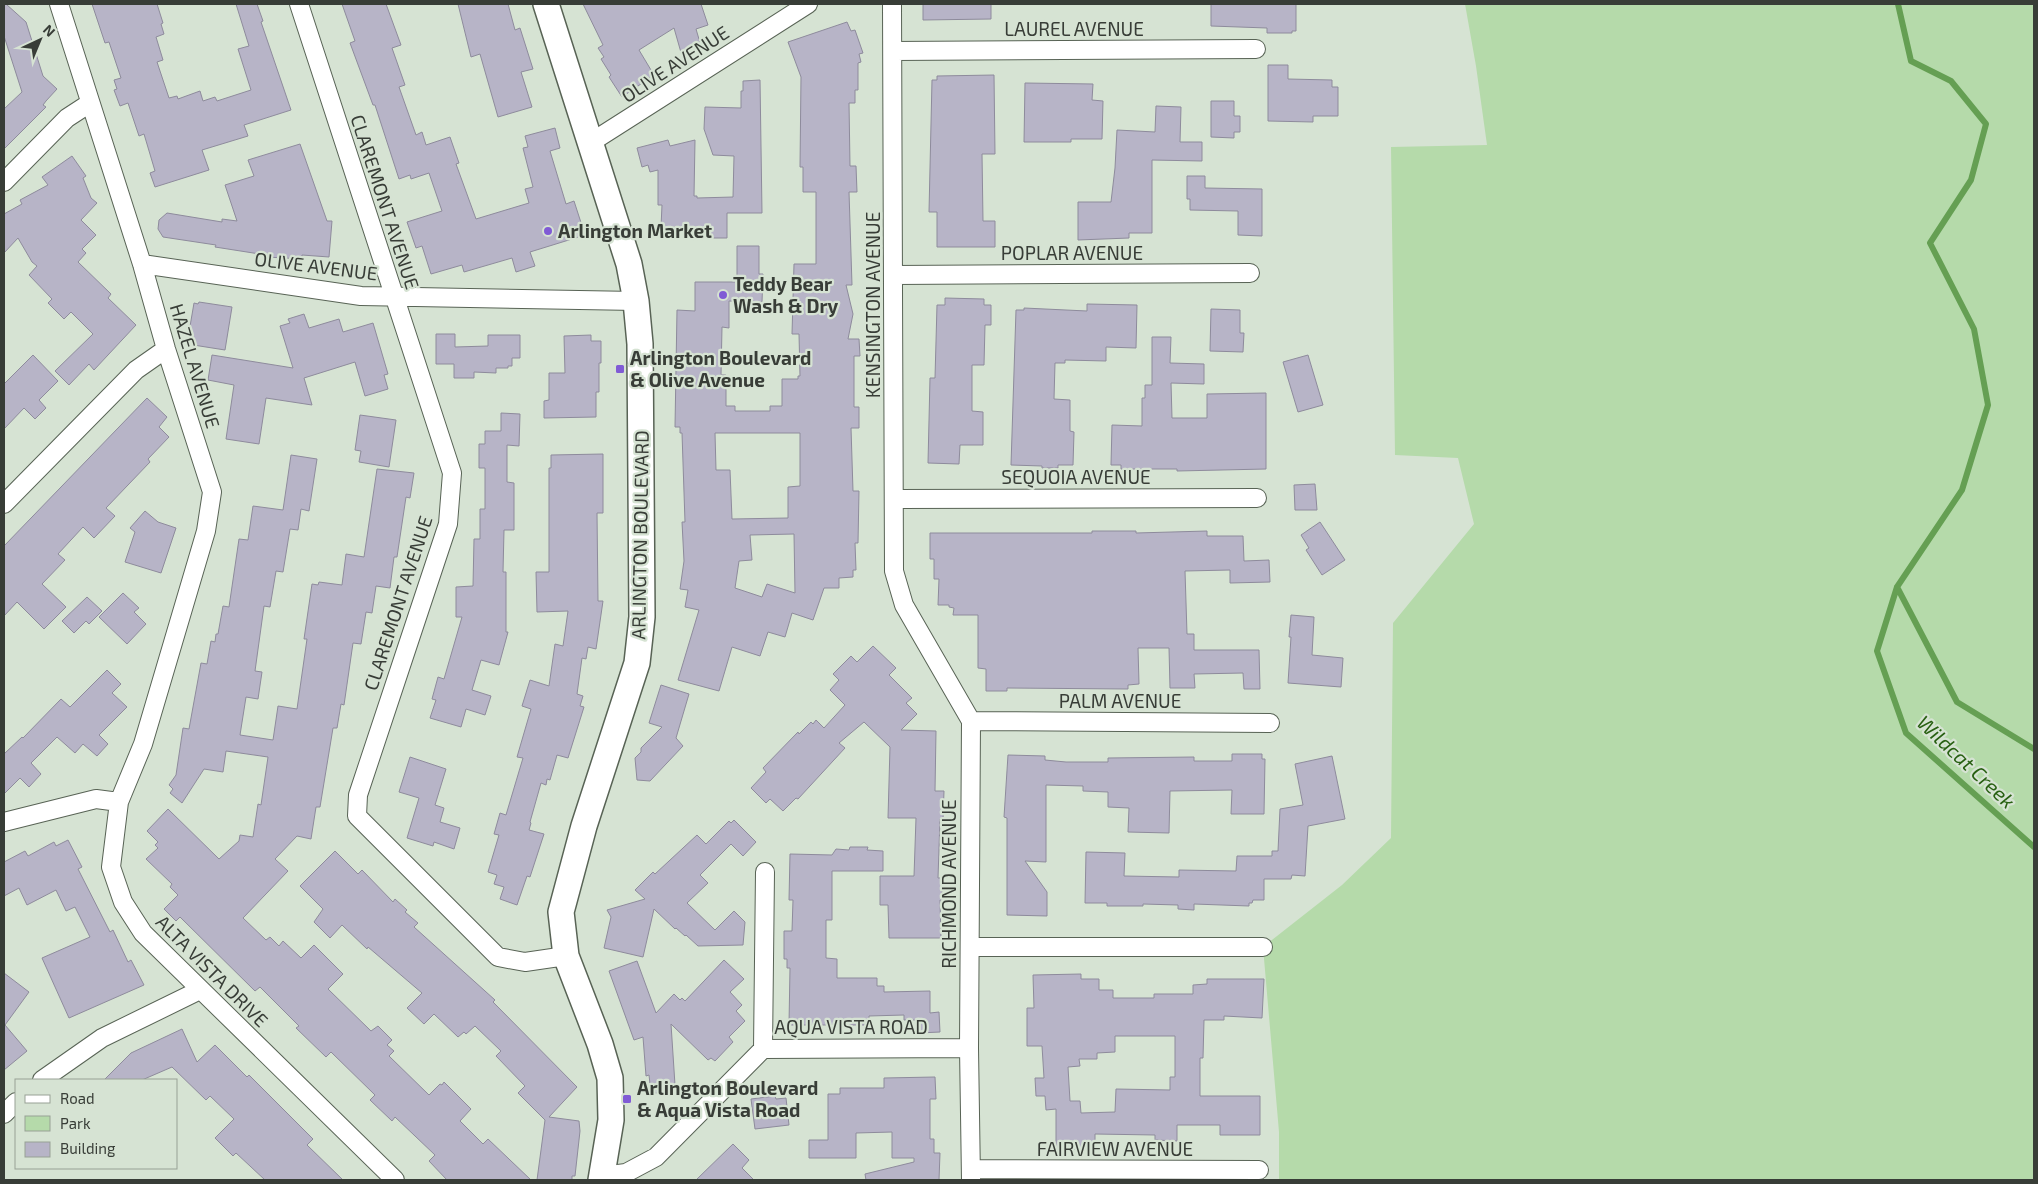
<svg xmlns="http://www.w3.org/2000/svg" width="2038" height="1184" font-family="'Exo 2',sans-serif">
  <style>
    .green { fill: #b5daaa }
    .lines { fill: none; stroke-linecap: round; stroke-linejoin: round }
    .stream { stroke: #659f53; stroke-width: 6 }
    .building { fill: #b7b4c7; stroke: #8e8b9c; fill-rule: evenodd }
    .street-casing { stroke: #586355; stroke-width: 20 }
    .secondary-casing { stroke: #586355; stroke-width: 28 }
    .street { stroke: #fff; stroke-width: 18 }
    .secondary { stroke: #fff; stroke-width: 25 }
    .poi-dot { fill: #805bd5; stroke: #d6e3d3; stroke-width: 2 }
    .labels { text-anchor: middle; stroke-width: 4.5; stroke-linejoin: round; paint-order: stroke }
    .street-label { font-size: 19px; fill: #383d37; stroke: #d6e3d3 }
    .poi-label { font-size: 19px; font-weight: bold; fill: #383d37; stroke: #d6e3d3; text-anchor: start }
    .water-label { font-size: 20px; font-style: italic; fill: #286012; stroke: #d6e3d3 }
  </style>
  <rect width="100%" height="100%" fill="#d6e3d3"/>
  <path class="green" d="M1465 4H2034V1180H1279V1132L1263 947 1342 885 1391 838 1393 623 1474 524 1458 458 1395 455 1391 147 1487 145 1476 66Z"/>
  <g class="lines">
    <path class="stream" d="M1898 4 1911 61 1951 81 1986 124 1971 180 1930 243 1974 329 1988 405 1962 490 1897 587 1877 651 1906 733 2034 847
      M1897 587 1957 702 2034 749"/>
  </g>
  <path class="building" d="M4 4H6L26 22 43 76 57 89 46 101 43 105 46 107 4 149V109L22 92 4 36Z
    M92 4H157L163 23 161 24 164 34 156 37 163 60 157 62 169 98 177 96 178 99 200 91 203 101 215 97 217 101 251 90 238 49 249 46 236 4H257L263 21 261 22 291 110 244 125 248 136 202 150 209 170 155 187 150 173 155 171 144 134 139 136 128 103 120 106 114 90 117 89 114 80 121 78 109 42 105 43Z
    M342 4H386L401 45 392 48 405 85 399 87 416 135 422 132 426 145 450 137 459 163 456 164 476 219 529 203 525 189 533 187 523 148 528 147 525 136 555 128 560 148 550 151 566 204 574 201 585 235 530 252 535 266 516 272 512 258 464 272 462 265 431 274 422 246 416 248 407 222 442 211 429 173 411 179 410 175 399 179 375 105H373L350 43 355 41Z
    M458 4H508L515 30 520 28 533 69 521 72 532 107 498 117 480 54 471 57Z
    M583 4H701L708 25 696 29 701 46 697 47 698 51 682 56 674 28 639 50 654 75 622 97 609 77 611 75 601 59 604 57 598 48 603 45Z
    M923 4H991V19L923 20Z
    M1211 4H1296V31H1292V33H1267V28L1211 26Z
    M847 22 851 31 855 30 863 53 859 54 861 62 858 63V90H855V103H849L850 166H856L857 192H849L852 285H846L853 314 848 339H859L860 356H854V407H859V428H851L853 491H859L858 543H855L856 570H853V577L839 578V588H824L813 620 792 613 785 637 768 632 760 656 732 647 719 691 678 680 699 610 685 607 688 590 680 589 684 561 682 522H685L682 433H680V427H675L677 310 695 311V282H737V246H759V274H763L762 302 729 301V328L722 327 721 375H726V406H735V411H770V406H782V379H798V376H800L799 334H792L794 264H816V192H803V167H800L801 77 788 42ZM715 433H800V486L788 487V518L732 519 730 470H716ZM794 534 795 593 767 584 762 597 735 588 739 561 752 560 750 535Z
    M1268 65H1288V79L1332 80V87H1338V116H1313V122L1268 121Z
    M994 75 995 154H982L983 221H995V247H937V212H929L932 80H937V76Z
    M760 80 762 213H727V238H708V228L661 227 662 205H658V170L650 172 648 165 642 167 637 148 668 140 670 146 695 140 694 196H697V198L733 197 734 156 713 155 704 129 705 107 741 108V91H743V81Z
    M1025 83 1093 84 1092 100 1103 101 1102 139H1071V142H1024Z
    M1211 101H1234V116H1240V132H1234V138L1211 137Z
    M1156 106 1181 107 1180 142H1202V161L1152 160V233H1129V238L1078 240V202H1111L1115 168 1117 130 1155 132Z
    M300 144 327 221H332L329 257 302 255V259L266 257V255L215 247 216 245 163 237 158 229 159 220 167 213 222 222V219L237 221 225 185 254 176 248 160Z
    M72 156 86 176 83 178 91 198 97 203 81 220 96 235 82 249 86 253 78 262 111 294 108 298 136 325 94 370 89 364 69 385 55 371 93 334 71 312 64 319 48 303 52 299 29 275 37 266 32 262 18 238 4 253V214L22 204 20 200 48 185 42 177Z
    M1187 176H1205V188L1262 189V236L1238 235V211L1190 210V199H1187Z
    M945 298 984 299V305H991V325H985L984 365H972V411L983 412V445H960L959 464 928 463 930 378H935L937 305H945Z
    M199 302 232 307 225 350 187 344 194 303 198 304Z
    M1087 304 1137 305 1136 348 1106 347V361L1065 360V363H1055L1054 399 1070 400V431L1074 432 1073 465H1058V468H1042V466L1011 465 1016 310H1024V308L1087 311Z
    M1211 309 1240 310V333H1244L1243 352 1210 351Z
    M304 314 309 328 339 319 343 332 373 323 388 374 384 375 388 389 365 396 355 362 304 378 312 405 266 398 259 444 226 439 234 385 208 380 212 355 293 368 280 326 290 323 288 319Z
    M436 334H455V347L488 346V335H520V358H512V366H508V368H496V373L474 372V378H454V364H436Z
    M591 335V341H601V363H599V392H596V417L544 418V401L549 400V373H565L564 336Z
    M1152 337H1171L1170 363 1204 364V384L1171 383 1172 418H1207V394L1266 393V469L1177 471V469H1121V465H1111L1112 425 1142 426V398H1145V385H1152Z
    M33 355 58 381 39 400 46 408 35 419 24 408 4 429V384Z
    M1308 355 1323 405 1298 412 1283 362Z
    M147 398 167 417 159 427 169 437 148 459 150 462 106 508 115 516 94 538 83 527 58 554 65 560 42 584 66 607 44 629 17 602 4 616V546Z
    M501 413 520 414 519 446 507 445V482L514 483V530H504L503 572H506V632H508L499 665 481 660 472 690 491 696 485 715 466 709 461 727 430 718 436 700 432 699 438 677 444 679 462 617H456V587L473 586 474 539H480V509H485V468H479V444H485V431H501Z
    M360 415 396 420 389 467 359 462 361 451 355 450Z
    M603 454V513H597L598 601H603L596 649 588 647 586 659 582 658 577 694 583 696 580 706 584 707 568 758 557 755 550 780 547 779 546 785 541 783 530 822 531 823 529 830 544 834 530 877 527 876 517 905 500 899 504 887 494 884 497 875 488 872 499 835 494 834 500 813 506 815 523 758 517 757 531 709 522 706 530 680 549 686 555 644 563 646 568 611 537 612 536 572H549V468H551V455Z
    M291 455 317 459 309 511 301 509 298 530 290 529 283 572 276 571 270 607 264 606 255 671 262 672 258 699 246 697 240 735 273 740 278 706 297 709 307 639H304L312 584 318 585 319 582 342 585 346 554 364 557 377 469 414 473 410 498 406 497 397 557H394L390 588 376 586 372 613 366 612 361 644 353 643 344 705 341 704 337 728H333L320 807H316L311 839 297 836 275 859 288 871 243 918 266 940 270 937 279 946 283 941 301 958 314 945 343 974 328 989 371 1031 378 1026 392 1040 387 1045 394 1051 389 1056 429 1095 440 1084 442 1085 444 1082 471 1109 460 1121 483 1144 488 1139 531 1180H447L429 1161 435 1155 395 1117 392 1121 370 1100 375 1095 331 1052 326 1057 296 1028 299 1026 260 987 255 991 180 917 176 921 164 909 178 895 170 887 172 884 146 859 158 848 155 845 158 842 147 831 168 809 219 859 239 841 240 835 253 837 258 804 261 805 268 757 226 751 223 772 204 769 182 803 170 793 173 789 169 785 176 775 183 728 189 729 201 663 207 664 211 641 215 642 216 634H218L223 606 229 607 239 539 248 540 253 506 283 510Z
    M1315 484 1317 510H1295L1294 485Z
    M145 511 158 522 176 528 161 573 125 562 135 532 130 528Z
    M1320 522 1345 560 1322 575 1306 550 1309 548 1301 535Z
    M1092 531H1136V533L1207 531V536H1243L1244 561 1269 560 1270 582 1230 583V570L1185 571 1187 634H1194V650H1259L1260 689H1244L1243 673 1194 674 1195 688H1170L1169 648H1138L1139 684 1128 685V689L1007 688V691H986V669L978 668V615H953L954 608 949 607V605H938L939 579H934V559H930V533H1092Z
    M123 593 139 608 134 612 146 624 127 644 99 617Z
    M87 597 102 611 89 624 86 621 74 633 62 621Z
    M1291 615 1314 617 1312 655 1343 658 1341 687 1288 683 1291 637H1289Z
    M873 646 896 668 889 675 912 698 906 703 917 714 901 730 936 731 935 791H944L943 819H940L938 878H942V900H940L941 938H889L888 905H880V876H914L916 818H888L890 747 864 722 839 743 845 748 798 799 796 798 783 811 770 799 766 803 751 788 766 772 763 768 798 732 799 734 811 722 813 724 816 720 824 728 845 705 830 690 839 680 833 674 851 656 857 662Z
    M107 670 121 684 112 693 127 707 99 735 108 744 97 756 83 744 75 753 57 737 31 763 41 774 29 787 20 778 4 794V754L22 737 23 738 61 699 70 707Z
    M661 685 689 694 676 738 683 746 650 781 637 780 635 758 641 752V748L662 727 649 723Z
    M1232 754H1262V759H1265L1264 814H1231L1232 790 1170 791 1169 833 1128 832 1129 808 1108 807V792L1083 791V786L1046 785V862L1025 861 1047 892V916L1007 915V818L1004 817 1008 755 1045 756V760L1066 762H1108V758L1194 757V761H1232Z
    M1332 756 1345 819 1308 826 1305 876 1292 875 1291 879H1264V900H1253L1252 903H1249V906L1194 904V910L1178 909V905L1143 904V906H1107V903H1085L1086 852 1125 853 1124 876 1179 877V870L1236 871 1237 856H1272V851H1278L1280 809 1303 805 1295 764Z
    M410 757 446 769 435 805 444 808 440 822 460 828 454 849 434 842 433 846 407 838 419 798 399 792Z
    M734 820 756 842 743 856 731 844 700 875 708 883 687 903 715 930 734 911 745 922 743 945 698 946 686 935 685 936 676 928 675 929 654 909 643 957 604 948 611 917 607 910 645 899 635 890 653 872 655 874 697 835 706 844 729 821 731 823Z
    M68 840 82 867 78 869 110 932 113 930 128 962 131 960 144 985 69 1018 42 958 90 937 75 907 66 911 56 890 27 905 19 888 4 896V862L25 851 28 856 54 842 56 846Z
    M850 847H868L867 850 883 851V871H832V920H826V958L837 959V978H877V986H884V992L930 991V1013L939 1012 940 1032 919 1033 918 1020H904V1015L869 1016V1025H789L790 968H787V959H784V931H792L793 900H789L790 854 832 855 836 849 849 850Z
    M335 851 358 874 362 870 393 902 395 899 407 910 405 912 418 923 414 927 495 1000 493 1002 577 1087 549 1117 579 1121 580 1131 575 1176H572V1180H537L545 1120 518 1093 525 1086 496 1056 501 1051 475 1026 466 1034 464 1032 458 1037 434 1014 424 1024 407 1008 422 993 368 947 367 949 342 925 330 938 314 922 323 909 300 886Z
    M724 960 744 979 730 992 742 1005 736 1011 745 1021 729 1037 733 1042 715 1061 711 1058 708 1060 671 1024 675 1085H671L672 1092 655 1093 654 1086 650 1084 649 1075 646 1076 643 1037 634 1040 609 971 637 961 656 1013 674 994 680 1000 682 998 685 1001Z
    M4 973 29 992 5 1025 27 1051 4 1070Z
    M1081 974V979H1099V990H1113V998H1154V994H1193V985L1207 984V979H1264L1262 1018 1224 1016V1020H1204L1203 1058H1200V1096H1260V1135H1220V1125H1177V1141L1155 1140V1135L1095 1134V1149L1056 1150V1109L1046 1110 1045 1096H1036L1035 1078H1044L1042 1046H1027V1008H1034L1033 975ZM1115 1036H1175V1077H1170V1090L1116 1089 1115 1112 1081 1113 1080 1101H1070L1068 1067 1080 1066 1079 1059H1097V1053L1115 1052Z
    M182 1029 197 1062 215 1045 247 1077 249 1075 313 1139 307 1145 343 1180H265L236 1153 233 1156 215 1138 234 1119 210 1096 206 1100 172 1067 142 1080H104L131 1053Z
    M935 1077 936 1099H930V1139H934V1153H940L939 1180H866L865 1174 914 1162V1158H892V1132L856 1133V1158H809V1140H828V1094H840V1088H884V1078Z
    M775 1096 776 1099 786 1098 789 1125 755 1129 751 1099Z
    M733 1144 749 1160 742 1168 754 1180H696Z"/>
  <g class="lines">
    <g class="street-casing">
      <path id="street" d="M59 4 142 264 166 349 212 492 206 531 143 744 119 802 111 867 123 902 143 933 395 1180
        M299 4 452 473 448 524 358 795 357 816 498 957 525 962 566 956
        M892 4 894 571 904 605 971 721 969 1048 971 1180
        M893 51 1256 49
        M590 143 808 4
        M4 182 67 118 90 103
        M142 264 361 296 636 301
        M894 275 1250 273
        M895 499 1257 498
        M4 504 136 370 166 349
        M971 721 1270 723
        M4 822 96 799 119 802
        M970 947H1263
        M763 1049 765 872
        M42 1080 102 1038 200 990
        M4 1114 16 1102
        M971 1169 1259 1170
        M602 1176 626 1173 656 1157 763 1049 969 1048"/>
    </g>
    <g class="secondary-casing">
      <path id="secondary" d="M546 4 629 264 636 301 640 344 642 617 637 663 584 826 561 912 566 956 600 1044 610 1078 611 1120 601 1180"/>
    </g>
    <use href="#street" class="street"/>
    <use href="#secondary" class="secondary"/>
  </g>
  <g class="poi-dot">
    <circle cx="548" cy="231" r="5"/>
    <circle cx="723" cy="295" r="5"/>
    <rect x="615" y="364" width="10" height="10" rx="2.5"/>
    <rect x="622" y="1094" width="10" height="10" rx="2.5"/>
  </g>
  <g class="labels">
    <g class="street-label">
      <text x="1074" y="36">LAUREL AVENUE</text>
      <text transform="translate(675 64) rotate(-33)" y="7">OLIVE AVENUE</text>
      <text transform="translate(385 202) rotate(72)" y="7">CLAREMONT AVENUE</text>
      <text x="1072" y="260">POPLAR AVENUE</text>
      <text transform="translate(316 266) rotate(7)" y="7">OLIVE AVENUE</text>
      <text transform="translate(873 305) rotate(-90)" y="7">KENSINGTON AVENUE</text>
      <text transform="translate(195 366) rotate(73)" y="7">HAZEL AVENUE</text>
      <text x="1076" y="484">SEQUOIA AVENUE</text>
      <text transform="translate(640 535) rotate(-89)" y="7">ARLINGTON BOULEVARD</text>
      <text transform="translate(398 603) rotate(-72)" y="7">CLAREMONT AVENUE</text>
      <text x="1120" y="708">PALM AVENUE</text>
      <text transform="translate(949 884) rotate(-90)" y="7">RICHMOND AVENUE</text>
      <text transform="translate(212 971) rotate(45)" y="7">ALTA VISTA DRIVE</text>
      <text x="851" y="1034">AQUA VISTA ROAD</text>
      <text x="1115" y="1156">FAIRVIEW AVENUE</text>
    </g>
    <g class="poi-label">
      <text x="558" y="238">Arlington Market</text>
      <text x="733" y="291">Teddy Bear<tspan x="733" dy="22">Wash &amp; Dry</tspan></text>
      <text x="630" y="365">Arlington Boulevard<tspan x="630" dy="22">&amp; Olive Avenue</tspan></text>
      <text x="637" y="1095">Arlington Boulevard<tspan x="637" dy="22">&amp; Aqua Vista Road</tspan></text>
    </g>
    <g class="water-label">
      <text transform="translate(1966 762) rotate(43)" y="7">Wildcat Creek</text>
    </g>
  </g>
  <rect width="2038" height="1184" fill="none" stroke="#383d37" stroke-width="10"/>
  <rect x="15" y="1079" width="162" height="90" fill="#d6e3d3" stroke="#97a195"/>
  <rect x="25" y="1095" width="25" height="8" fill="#ffffff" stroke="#97a195"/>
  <text x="60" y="1104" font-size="15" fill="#383d37">Road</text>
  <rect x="25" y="1116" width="25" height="15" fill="#b5daaa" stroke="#97a195"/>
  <text x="60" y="1129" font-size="15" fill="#383d37">Park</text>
  <rect x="25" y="1142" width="25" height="15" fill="#b7b4c7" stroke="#97a195"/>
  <text x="60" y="1154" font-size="15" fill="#383d37">Building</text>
  <g transform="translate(40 40) rotate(44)" stroke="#d6e3d3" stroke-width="4" paint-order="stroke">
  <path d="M0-4L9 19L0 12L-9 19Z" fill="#383d37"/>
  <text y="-8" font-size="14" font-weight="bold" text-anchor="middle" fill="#383d37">N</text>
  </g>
</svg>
